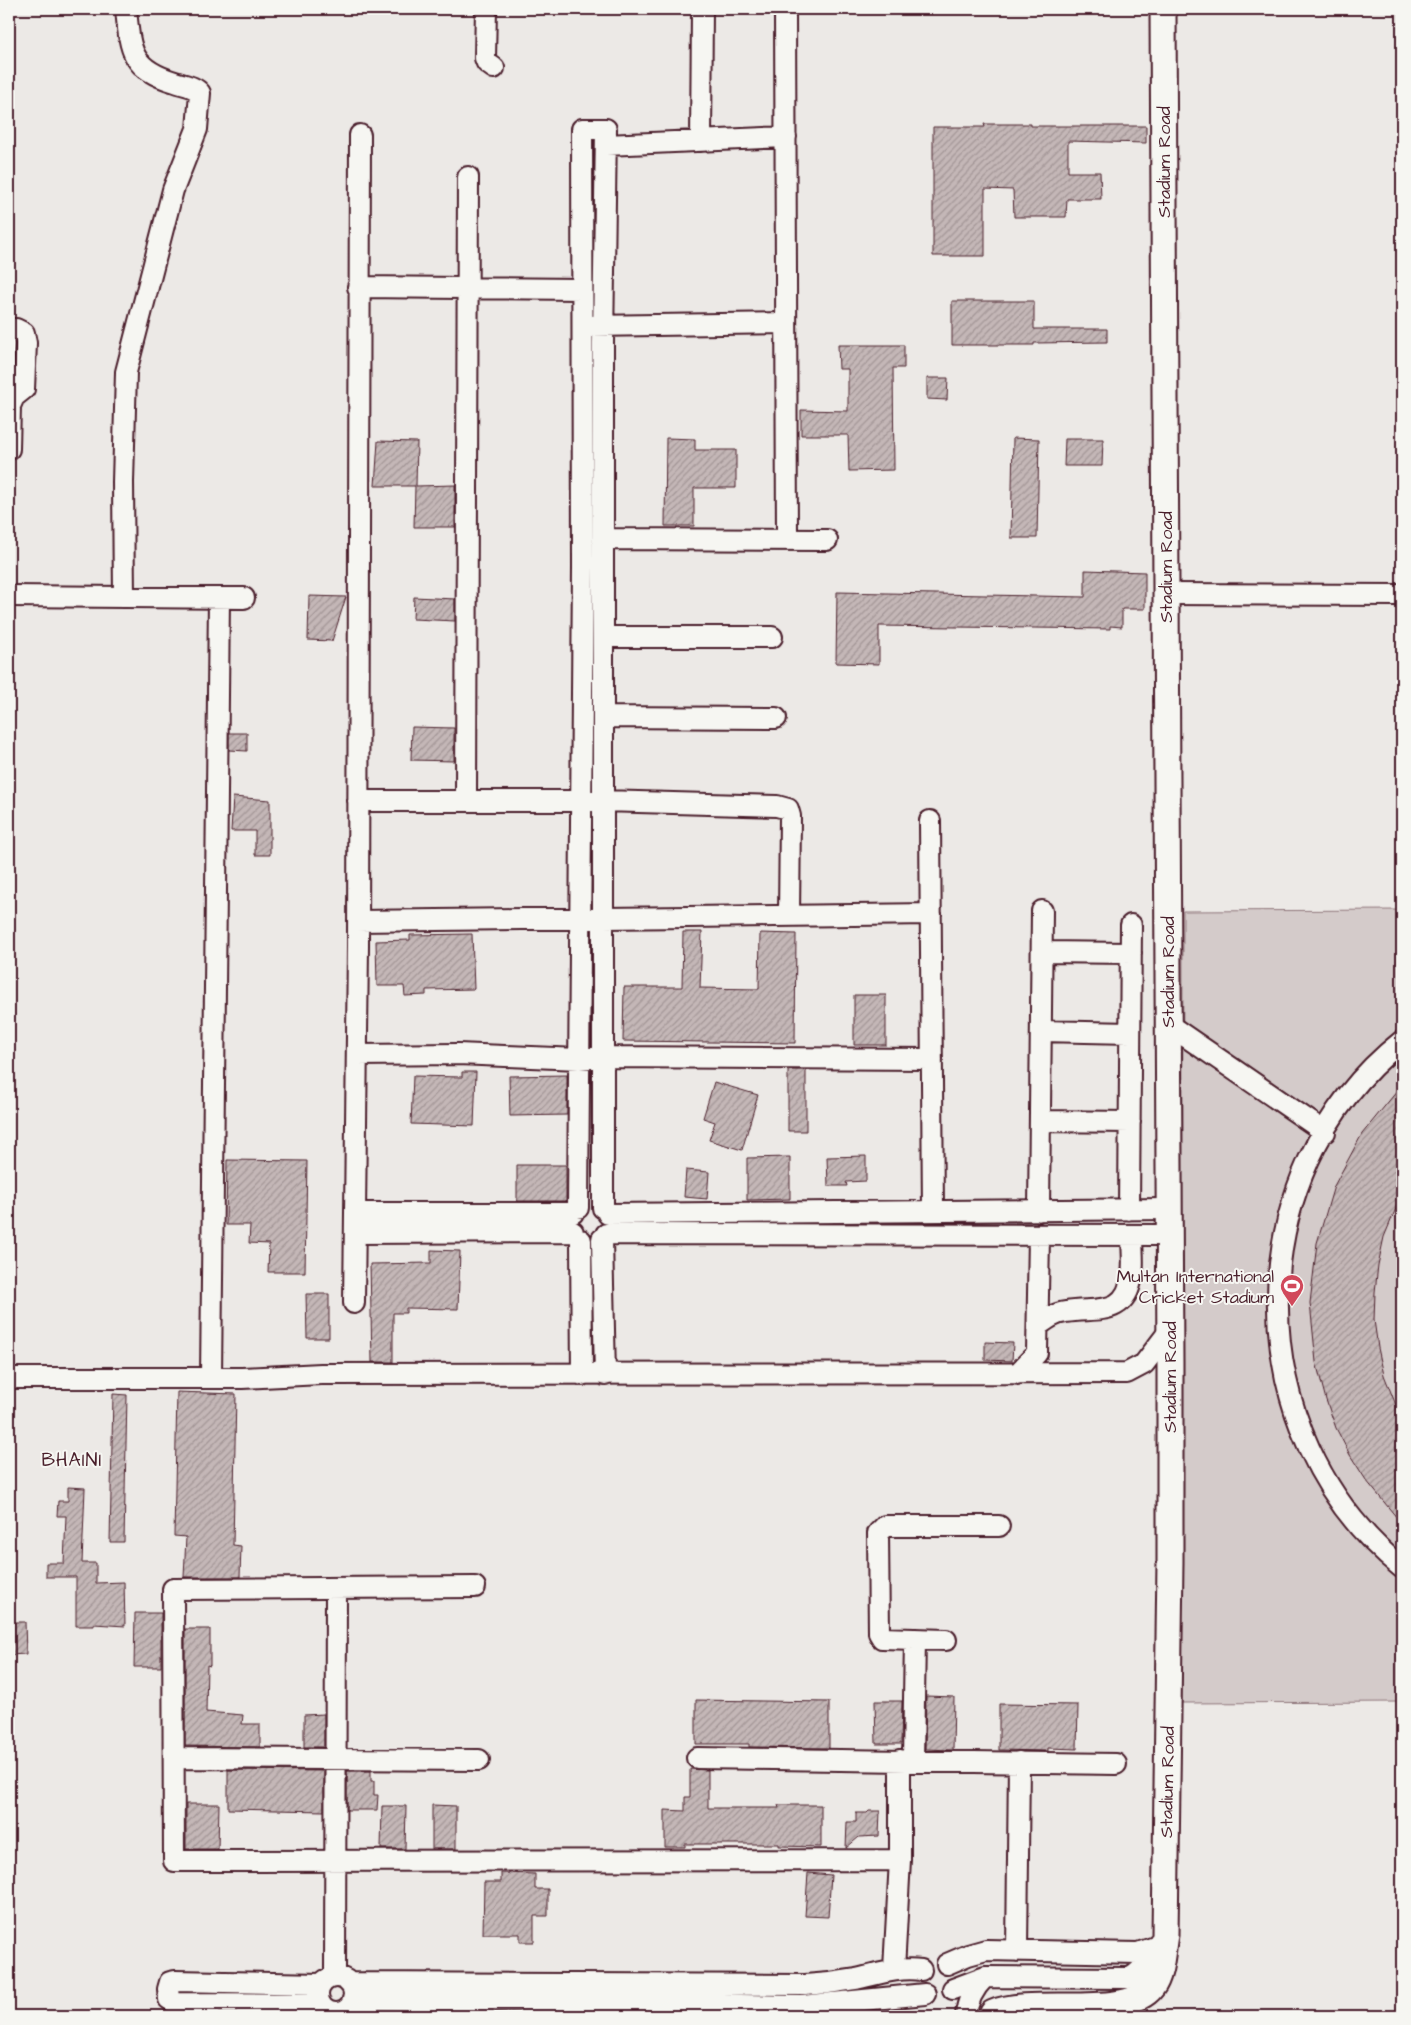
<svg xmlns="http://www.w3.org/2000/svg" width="1411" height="2025" font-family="'Architects Daughter',sans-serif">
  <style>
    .pitch { fill: #d4cbca; stroke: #8f757a }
    .building { fill: url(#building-hatch); stroke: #4a1f2b }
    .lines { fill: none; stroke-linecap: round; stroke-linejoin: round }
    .minor-casing { stroke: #4a1f2b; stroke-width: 24 }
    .major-casing { stroke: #4a1f2b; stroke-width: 29 }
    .minor { stroke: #f6f6f2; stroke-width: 20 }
    .major { stroke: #f6f6f2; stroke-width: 25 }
    .labels { text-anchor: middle; stroke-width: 4; stroke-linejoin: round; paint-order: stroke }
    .street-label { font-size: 18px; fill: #4a1f2b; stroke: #f6f6f2 }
    .poi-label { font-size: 18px; fill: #4a1f2b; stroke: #f6f6f2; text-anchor: end }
    .neighbourhood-label { font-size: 19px; letter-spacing: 1px; fill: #4a1f2b; stroke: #f6f6f2 }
  </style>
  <defs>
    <pattern id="building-hatch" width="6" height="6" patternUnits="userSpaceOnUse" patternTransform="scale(1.25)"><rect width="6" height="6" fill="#c4b7b7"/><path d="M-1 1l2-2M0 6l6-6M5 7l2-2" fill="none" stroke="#a19495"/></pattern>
  </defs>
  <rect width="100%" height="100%" fill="#ece9e6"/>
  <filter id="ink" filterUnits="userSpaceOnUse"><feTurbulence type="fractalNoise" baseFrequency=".02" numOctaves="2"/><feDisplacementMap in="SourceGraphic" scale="10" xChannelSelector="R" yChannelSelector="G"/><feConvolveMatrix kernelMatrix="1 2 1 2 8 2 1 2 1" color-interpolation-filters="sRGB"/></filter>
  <g filter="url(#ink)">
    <path class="pitch" d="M1402 910V1702L1182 1703 1183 911Z"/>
    <path class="building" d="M984 124H1031V126H1146V143L1068 141V172H1100L1101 199H1067L1066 217H1014L1013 190 985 189V256H933V127H985Z
      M952 301H1034V329H1107V342L1034 343V345H952Z
      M838 345H904V368H893L894 470 849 471 848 435H801V410L848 411V369H839Z
      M927 378H948L947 400 927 399Z
      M666 438 695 439V450H736V488H694V526H665Z
      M1013 438 1039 439 1037 538H1011Z
      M1065 439H1103L1102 466H1064Z
      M378 441 417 442 416 486 455 485V527H414L415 486H375Z
      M1085 570 1145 572V609H1122V627L1110 626V629L879 626V664L836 663 837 592 1085 597Z
      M309 596 346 597 332 641 308 640Z
      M414 597 455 599V621L413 619Z
      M412 727 454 728V761L411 760Z
      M229 733H247V751L229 750Z
      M233 797 270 800V855H255V831H231Z
      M683 932H702L700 988 759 989 760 933 796 934 795 1043 623 1041 624 987H682Z
      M472 934 474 989 426 990V995L405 996 404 986H377L376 941 410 940V935Z
      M854 995H886V1045H854Z
      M788 1070H806V1131H788Z
      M462 1072H476L474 1126 411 1124 413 1076 462 1077Z
      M567 1075V1115L510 1116 509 1076Z
      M714 1082 758 1095 742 1150 709 1140 715 1122 703 1118Z
      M1402 1085V1194L1384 1237 1378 1265 1375 1292 1374 1320 1378 1348 1384 1375 1402 1420V1524L1366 1480 1350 1455 1336 1428 1326 1400 1316 1362 1310 1303 1317 1243 1334 1186 1362 1134Z
      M866 1156V1181L846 1182 847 1186H828L827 1157Z
      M790 1157V1199L747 1200V1158Z
      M227 1160 307 1161 305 1272H268L269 1244 249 1243 250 1225H226Z
      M517 1165H566V1201H517Z
      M686 1170 709 1172 707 1199 684 1197Z
      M431 1250 460 1251 458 1309 406 1308V1313H393V1362H372L370 1264 431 1263Z
      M306 1294H329V1338H307Z
      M985 1342 1013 1343 1012 1361 985 1360Z
      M177 1392 236 1394 233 1545 241 1546 240 1577H184L186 1537 174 1536Z
      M113 1394 127 1395 124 1542H110Z
      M68 1487 85 1488 82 1563H96V1583L124 1582 125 1626 94 1624V1626H76V1577H46V1563H64L66 1516H57L58 1501H68Z
      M135 1613H161V1667H134Z
      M9 1622H25L26 1654 9 1655Z
      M185 1629H210V1666L207 1665 206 1712 243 1715 242 1724H260V1747L185 1746Z
      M926 1696 954 1697 953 1750 925 1749Z
      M696 1700 829 1702V1748L749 1747V1744H696Z
      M875 1701H902L901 1744H876Z
      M999 1704 1078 1705 1077 1749 1048 1748V1751L999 1750Z
      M324 1714V1747H304V1715Z
      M690 1769 708 1770V1808H779L778 1805H821V1847L779 1846V1844H685V1847H665V1810L685 1811V1797H690Z
      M228 1770 324 1771V1811L228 1809Z
      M347 1771H371V1781H374V1795H378L377 1810H347Z
      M186 1804H219L218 1849H186Z
      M432 1805 456 1806V1849H432Z
      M382 1806H406L405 1849H381Z
      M869 1811H880L879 1836 859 1837 846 1848 847 1822H856V1813H867Z
      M501 1873 535 1874V1889H548V1916H534V1942H520V1934H483L484 1882H501Z
      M808 1873 831 1875 828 1917 805 1916Z"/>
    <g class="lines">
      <g class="minor-casing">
        <path id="minor" d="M486 9 485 58 487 63 494 68
          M785 9 787 540
          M701 141 702 9
          M606 145 786 137
          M358 287 582 289
          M591 326 786 323
          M9 329H16L24 333 26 343 24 389 14 397 10 406 9 449
          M603 539 827 540
          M1166 594 1402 595
          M9 596 244 598
          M124 597 123 482 126 372 173 190 197 129 200 93C195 86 183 85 175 82 131 69 130 51 126 9
          M603 637H772
          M603 717 776 718
          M358 801H603L777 806 788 809 790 816 789 916
          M466 801 468 177
          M930 821 933 1212
          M358 921 931 914
          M1042 952 1131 953
          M1169 1025 1325 1132
          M1041 1031 1130 1033
          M1402 1041C1235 1173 1238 1436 1402 1568
          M357 1055 458 1054 579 1059 602 1057 932 1059
          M1040 1121 1130 1122
          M578 1208 583 566 582 129H606L603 343V1208
          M1129 1210 1131 925
          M1039 1211 1042 911
          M355 1213H573
          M608 1214 1168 1209
          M355 1233 573 1232
          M606 1234 1169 1235
          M602 1239 605 1375
          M581 1240 582 1375
          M354 1303 358 946 360 135
          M1039 1325C1047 1319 1055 1313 1066 1312 1096 1307 1126 1318 1132 1275 1134 1263 1132 1249 1132 1236
          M1017 1374 1037 1353 1039 1236
          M211 1377 219 598
          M9 1378H242L321 1374 1127 1373 1144 1364 1170 1330
          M475 1587 173 1589 174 1861 900 1860
          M946 1640 882 1638 879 1633 878 1533 885 1526H999
          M174 1758 479 1760
          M697 1758 1116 1764
          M913 1760 915 1639
          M1017 1951 1019 1762
          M947 1964 968 1955 986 1950 1138 1953 1155 1947
          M894 1969 900 1860V1760
          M335 1977 336 1588
          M318 1995a18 18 0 1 1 36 0a18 18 0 1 1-36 0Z
          M349 1983 805 1985C822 1984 839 1982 856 1979 879 1974 898 1967 921 1970
          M953 1989 985 1977 1129 1978C1145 1972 1154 1948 1165 1935
          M353 1999 802 2006 925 1994
          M320 2004 175 2003 169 1999 168 1989 170 1982 175 1981 322 1984
          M966 2016C967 2000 974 1988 985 1977"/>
      </g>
      <g class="major-casing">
        <path id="major" d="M992 2016 993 2013C1033 1996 1127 2020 1152 1987 1162 1974 1162 1950 1165 1935L1170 1562V1362L1163 9"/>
      </g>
      <use href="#minor" class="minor"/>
      <use href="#major" class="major"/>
    </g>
  </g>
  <defs>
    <g id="stadium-pin" transform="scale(1.25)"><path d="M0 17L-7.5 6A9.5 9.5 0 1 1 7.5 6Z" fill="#d1495b" stroke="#f6f6f2"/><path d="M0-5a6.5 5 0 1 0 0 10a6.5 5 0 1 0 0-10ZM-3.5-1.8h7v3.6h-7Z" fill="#fff"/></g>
  </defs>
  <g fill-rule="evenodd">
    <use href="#stadium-pin" x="1292" y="1286"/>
  </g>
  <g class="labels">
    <g class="street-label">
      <text transform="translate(1164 162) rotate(-90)" y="6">Stadium Road</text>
      <text transform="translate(1166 567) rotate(-90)" y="6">Stadium Road</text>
      <text transform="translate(1168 972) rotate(-90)" y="6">Stadium Road</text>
      <text transform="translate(1170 1377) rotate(-90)" y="6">Stadium Road</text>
      <text transform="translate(1167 1782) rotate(-89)" y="6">Stadium Road</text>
    </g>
    <g class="poi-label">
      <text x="1274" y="1282">Multan International<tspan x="1274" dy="21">Cricket Stadium</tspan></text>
    </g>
    <g class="neighbourhood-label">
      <text x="72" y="1466">BHAINI</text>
    </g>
  </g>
  <rect width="1411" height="2025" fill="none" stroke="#f6f6f2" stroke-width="30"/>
  <rect x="15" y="15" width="1381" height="1995" fill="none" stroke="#4a1f2b" stroke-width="2" filter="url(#ink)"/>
</svg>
